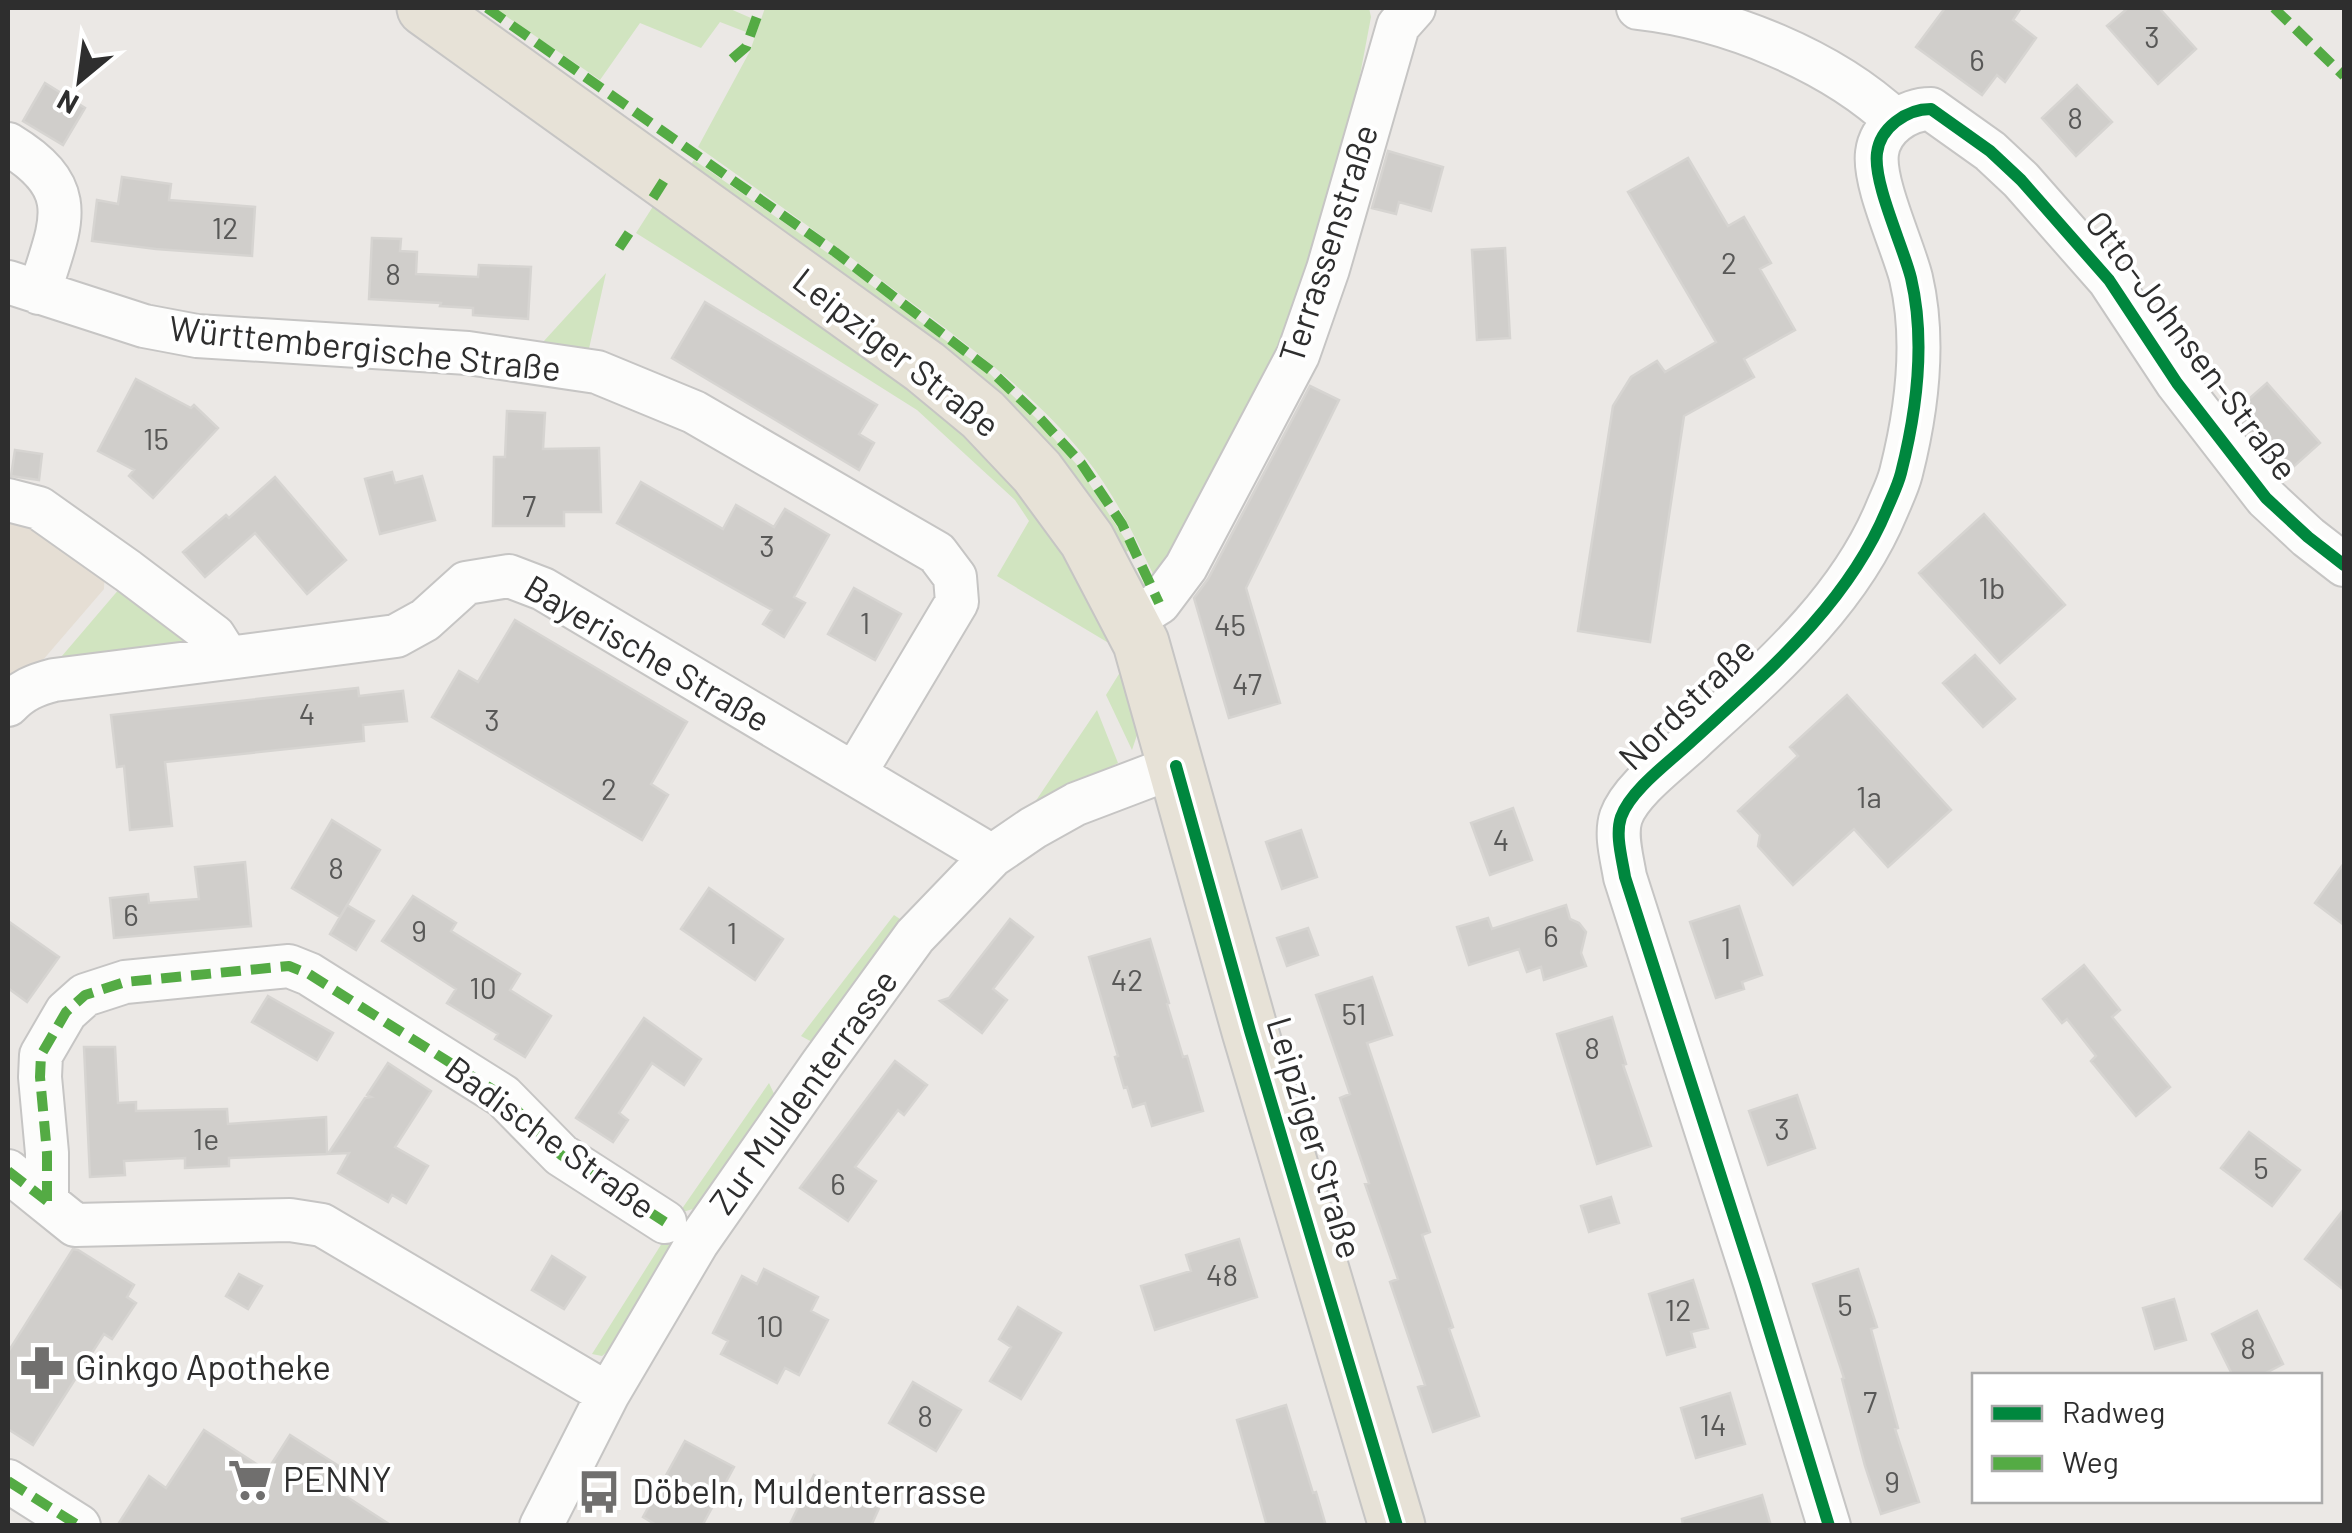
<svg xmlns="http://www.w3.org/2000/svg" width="2352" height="1533" font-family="Barlow,sans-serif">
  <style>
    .education { fill: #e5ded4 }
    .green { fill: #d1e4c0 }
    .building { fill: #d0cecb; stroke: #d6d4d1; stroke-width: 2.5 }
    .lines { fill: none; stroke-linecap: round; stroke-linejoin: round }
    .minor-casing { stroke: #c6c5c4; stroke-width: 46 }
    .major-casing { stroke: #c6c5c4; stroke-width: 59 }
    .minor { stroke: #fcfcfb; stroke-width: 42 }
    .major { stroke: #e7e2d7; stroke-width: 55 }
    .quiet { stroke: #54ab44; stroke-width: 10; stroke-dasharray: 20 10; stroke-linecap: butt }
    .cycleway-casing { stroke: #fff; stroke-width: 19 }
    .cycleway { stroke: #00873e; stroke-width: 12 }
    .labels { text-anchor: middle; stroke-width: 8; stroke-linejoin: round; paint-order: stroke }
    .number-label { font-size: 30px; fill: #585857 }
    .street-label { font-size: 35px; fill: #2e2e2e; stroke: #fff }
    .poi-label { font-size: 35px; fill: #2e2e2e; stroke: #fff; text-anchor: start }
  </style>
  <rect width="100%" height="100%" fill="#ebe8e5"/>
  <path class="education" d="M8 511 105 563 104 589 42 661 21 669 8 679Z"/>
  <path class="green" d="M494 8H728L751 18 746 32 720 22 701 48 640 23 600 80Z
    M765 8H1369L1371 17 1332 223 1307 308 1157 582C1136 539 1115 494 1085 457 1038 398 979 354 920 309 847 254 773 200 698 147L750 51Z
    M694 160 832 256 988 372 1036 418 1078 466 1132 550 1125 552 1145 585 1134 590 684 174Z
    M659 197 1009 463 1120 633 1107 642 997 576 1029 521 1015 500 917 410 636 233Z
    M606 273 586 362 533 353Z
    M126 581 204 640 56 663Z
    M1127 661 1139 729 1132 750 1106 695Z
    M1097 710 1118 763 1039 805 1035 802Z
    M894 915 903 921 812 1042 801 1036Z
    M769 1083 776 1098 701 1203 693 1209 679 1213Z
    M664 1240 675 1246 613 1347 602 1356 592 1354Z"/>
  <path class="building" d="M1945 8H2021L2013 20 2036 38 2005 82 1997 75 1982 95 1916 47Z
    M2128 8H2159L2196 49 2158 84 2107 26Z
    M45 83 85 108 63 145 23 121Z
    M2077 85 2112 122 2076 156 2042 118Z
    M1388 151 1443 167 1431 211 1399 202 1396 214 1372 208Z
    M1688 158 1728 226 1744 217 1771 263 1760 269 1795 330 1744 359 1754 377 1684 416 1650 642 1578 631 1613 406 1631 377 1657 361 1665 372 1716 342 1628 192Z
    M122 177 171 184 169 200 255 207 252 256 156 249 92 241 97 200 118 204Z
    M372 238 401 239 400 251 417 252 416 274 478 277 479 265 531 267 528 319 473 315V308L440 306 441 303 369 299Z
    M1505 248 1510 338 1477 340 1472 250Z
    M705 302 877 405 859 434 874 443 859 470 672 358Z
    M136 379 191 408 194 405 218 428 153 498 129 476 134 470 98 451Z
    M2267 383 2320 443 2282 477 2232 414Z
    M1310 386 1339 400 1246 588 1280 703 1229 718 1194 598 1208 579Z
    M507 411 545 413 543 449 599 448 601 512H564V526H493L494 457H505Z
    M15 450 42 454 39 480 11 476Z
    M392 472 395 483 422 476 435 520 380 534 365 479Z
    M275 477 346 560 307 594 255 533 205 577 183 552 226 515 229 518Z
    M641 482 723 529 736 505 774 527 785 509 829 535 794 597 805 603 784 637 763 624 772 610 617 523Z
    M1984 514 2065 605 2000 663 1919 573Z
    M854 588 901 614 875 660 828 634Z
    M515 620 687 722 651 784 668 795 642 840 432 717 459 671 478 682Z
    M1975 655 2015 699 1983 727 1943 683Z
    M358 688 359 696 403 691 407 721 363 725 364 741 165 762 172 826 130 830 124 766 117 767 111 715Z
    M1847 695 1951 810 1888 867 1854 829 1793 885 1758 846 1760 835 1738 811 1798 756 1790 747Z
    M1513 808 1532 860 1490 875 1471 823Z
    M332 820 380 850 340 917 292 888Z
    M1301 830 1317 877 1282 889 1266 842Z
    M245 862 251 926 114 938 110 898 148 894 149 903 199 899 195 867Z
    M2344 863V925L2315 903Z
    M709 888 783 939 755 980 681 929Z
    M413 896 456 923 451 931 520 974 510 990 551 1016 525 1057 495 1039 498 1034 447 1003 456 989 382 941Z
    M347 905 374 921 356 950 330 934Z
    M1566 905 1570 919 1579 923 1586 932 1581 953 1586 966 1544 980 1541 967 1527 972 1519 949 1469 965 1457 927 1488 918 1492 929Z
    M1739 906 1762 975 1742 982 1744 989 1716 998 1690 922Z
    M1010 919 1033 937 993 989 1007 1000 982 1033 940 1001 949 998Z
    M8 921 59 957 27 1002 8 988Z
    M1308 928 1318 955 1287 966 1277 938Z
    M1150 939 1169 1003 1167 1004 1183 1057 1187 1056 1203 1111 1152 1126 1145 1103 1133 1107 1127 1087 1124 1088 1115 1057 1118 1056 1089 957Z
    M2084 965 2120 1010 2112 1017 2170 1087 2136 1116 2091 1061 2096 1056 2067 1019 2062 1023 2043 999Z
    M1372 977 1392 1035 1367 1043 1430 1232 1422 1235 1453 1327 1449 1329 1479 1416 1433 1432 1418 1387 1425 1385 1390 1282 1398 1279 1365 1184 1369 1183 1340 1098 1350 1094 1316 995Z
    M268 996 333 1033 317 1060 252 1022Z
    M1612 1017 1626 1064 1623 1065 1651 1146 1597 1164 1557 1034Z
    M644 1018 701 1059 684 1085 652 1063 619 1113 628 1120 613 1142 576 1118Z
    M84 1047H115L118 1103 136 1102V1111L227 1109 228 1124 326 1117 327 1154 229 1158V1166L185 1168V1158L124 1161 125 1175 90 1177Z
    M895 1061 927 1085 904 1115 898 1110 855 1167 876 1181 848 1221 800 1188Z
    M388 1063 431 1091 395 1147 428 1166 406 1203 392 1195 388 1202 338 1173 349 1153 328 1154 365 1098 371 1097 367 1095Z
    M1797 1095 1815 1148 1768 1165 1749 1111Z
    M2249 1132 2300 1170 2272 1206 2221 1168Z
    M1611 1197 1619 1223 1589 1232 1581 1206Z
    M2344 1209V1290L2305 1259Z
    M1239 1239 1257 1297 1155 1330 1141 1286 1191 1271 1186 1255Z
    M73 1249 78 1250 134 1285 127 1297 136 1303 112 1339 104 1334 33 1445 8 1429V1352Z
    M552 1256 585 1277 564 1309 532 1290Z
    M764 1269 818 1297 811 1311 828 1320 799 1375 785 1368 777 1383 721 1354 728 1341 713 1333 742 1276 757 1284Z
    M1858 1269 1877 1327 1871 1329 1898 1428 1895 1429 1919 1502 1881 1514 1865 1466 1842 1379 1844 1378 1813 1284Z
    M239 1274 262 1286 248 1309 226 1296Z
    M1693 1280 1708 1328 1691 1332 1695 1347 1667 1355 1649 1294Z
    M2174 1299 2186 1340 2155 1349 2143 1308Z
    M1018 1307 1061 1333 1021 1399 990 1381 1011 1347 999 1339Z
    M2257 1311 2283 1364 2260 1376H2233L2212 1334Z
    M913 1382 961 1410 936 1451 889 1423Z
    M1730 1393 1745 1444 1696 1458 1681 1408Z
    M1286 1405 1313 1493 1316 1492 1326 1526H1267L1237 1420Z
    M204 1430 267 1471 290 1435 339 1466 327 1484 392 1526H117L149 1476 166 1488Z
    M685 1441 734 1467 702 1526H658L643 1517Z
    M814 1475 879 1508 871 1526H789Z
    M1762 1495 1771 1526H1683L1682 1519Z"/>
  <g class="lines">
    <g class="minor-casing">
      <path id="minor" d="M1638 8C1727 18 1831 60 1896 121
        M8 144C82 189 61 222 39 293
        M8 282 144 326 197 336 468 353 597 372 694 412 937 553 955 577 957 602 855 773
        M8 500 39 508 128 571 214 636 228 658 396 636 425 620 466 583 509 576 543 589 992 856
        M1130 621 1159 603 1186 567 1298 355 1328 269 1398 26 1414 8
        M8 705C22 690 35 685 54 680L228 658
        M8 1171 75 1225 290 1220 322 1225 608 1394
        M47 1201V1153L40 1077 41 1055 66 1012 85 995 125 982 289 966 309 974 503 1096 561 1155 665 1222
        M8 1481 79 1526
        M541 1526 608 1394 697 1243 822 1064 915 936 992 856 1033 828 1076 804 1176 766
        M1829 1526 1755 1283 1625 877C1622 858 1615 835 1621 817 1631 789 1672 760 1693 740 1767 672 1848 604 1887 509 1892 497 1898 485 1901 473 1917 410 1926 342 1911 278 1903 246 1873 183 1877 153 1880 128 1906 109 1931 109L1990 151 2021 180 2109 280 2177 383 2266 498 2308 537 2344 565"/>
    </g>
    <g class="major-casing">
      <path id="major" d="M425 8 925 367 983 415 1037 472 1087 540 1141 643 1250 1031 1397 1526"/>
    </g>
    <use href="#minor" class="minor"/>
    <use href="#major" class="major"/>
    <path class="quiet" d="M487 8 835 252 990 370 1037 415 1081 463 1122 524 1159 603
      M2274 8 2344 76
      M1655 9V8
      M732 59 746 47 760 8
      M653 198 665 179
      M619 248 629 233
      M8 1171 47 1201
      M47 1201V1153L40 1077 41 1055 66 1012 85 995 125 982 289 966 309 974 503 1096 561 1155 665 1222
      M8 1481 79 1526"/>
    <g class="cycleway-casing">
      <path id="cycleway" d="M1176 766 1250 1031 1397 1526
        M1829 1526 1755 1283 1625 877C1622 858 1615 835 1621 817 1631 789 1672 760 1693 740 1767 672 1848 604 1887 509 1892 497 1898 485 1901 473 1917 410 1926 342 1911 278 1903 246 1873 183 1877 153 1880 128 1906 109 1931 109L1990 151 2021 180 2109 280 2177 383 2266 498 2308 537 2344 565"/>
    </g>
    <use href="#cycleway" class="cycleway"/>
  </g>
  <defs>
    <g id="pharmacy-bare" transform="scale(3.45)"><path d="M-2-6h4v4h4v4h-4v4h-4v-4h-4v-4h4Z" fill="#706f6e" stroke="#fff" stroke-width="2.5" paint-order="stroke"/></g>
    <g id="supermarket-bare" transform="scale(3.45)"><path d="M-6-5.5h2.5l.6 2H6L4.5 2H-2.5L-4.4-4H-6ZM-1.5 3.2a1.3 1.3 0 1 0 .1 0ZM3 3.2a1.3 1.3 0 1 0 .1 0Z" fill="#706f6e" stroke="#fff" stroke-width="2.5" paint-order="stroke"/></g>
    <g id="bus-bare" transform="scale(3.45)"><path d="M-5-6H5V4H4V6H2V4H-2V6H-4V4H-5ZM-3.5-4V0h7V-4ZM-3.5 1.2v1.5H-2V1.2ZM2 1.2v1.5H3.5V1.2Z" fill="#706f6e" stroke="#fff" stroke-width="2.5" paint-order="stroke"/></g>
  </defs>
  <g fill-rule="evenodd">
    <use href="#pharmacy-bare" x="42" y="1368"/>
    <use href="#supermarket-bare" x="250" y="1480"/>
    <use href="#bus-bare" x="599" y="1492"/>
  </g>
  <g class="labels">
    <g class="number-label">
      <text x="2152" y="48">3</text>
      <text x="1977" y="71">6</text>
      <text x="2075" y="129">8</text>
      <text x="225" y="239">12</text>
      <text x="1729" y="274">2</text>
      <text x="393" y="285">8</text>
      <text x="156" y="450">15</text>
      <text x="529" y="517">7</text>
      <text x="767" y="557">3</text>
      <text x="1992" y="599">1b</text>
      <text x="865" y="634">1</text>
      <text x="1230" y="636">45</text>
      <text x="1247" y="695">47</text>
      <text x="307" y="725">4</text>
      <text x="492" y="731">3</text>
      <text x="609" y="800">2</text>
      <text x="1869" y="808">1a</text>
      <text x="1501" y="851">4</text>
      <text x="336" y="879">8</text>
      <text x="131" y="926">6</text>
      <text x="419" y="942">9</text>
      <text x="732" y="944">1</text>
      <text x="1551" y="947">6</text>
      <text x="1726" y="959">1</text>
      <text x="1127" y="991">42</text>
      <text x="483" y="999">10</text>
      <text x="1354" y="1025">51</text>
      <text x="1592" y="1059">8</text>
      <text x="1782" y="1140">3</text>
      <text x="206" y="1150">1e</text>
      <text x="2261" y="1179">5</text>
      <text x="838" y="1195">6</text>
      <text x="1222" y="1286">48</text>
      <text x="1845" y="1316">5</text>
      <text x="1678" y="1321">12</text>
      <text x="770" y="1337">10</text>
      <text x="2248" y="1359">8</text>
      <text x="1870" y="1413">7</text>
      <text x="925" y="1427">8</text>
      <text x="1713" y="1436">14</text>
      <text x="1892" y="1493">9</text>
    </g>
    <g class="street-label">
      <text transform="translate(1329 244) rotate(-72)" y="12">Terrassenstraße</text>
      <text transform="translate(2191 346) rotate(53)" y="12">Otto-Johnsen-Straße</text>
      <text transform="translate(365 349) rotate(6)" y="12">Württembergische Straße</text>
      <text transform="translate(896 353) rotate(38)" y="12">Leipziger Straße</text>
      <text transform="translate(647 654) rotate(30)" y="12">Bayerische Straße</text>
      <text transform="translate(1687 704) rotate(-44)" y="12">Nordstraße</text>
      <text transform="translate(804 1092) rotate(-54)" y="12">Zur Muldenterrasse</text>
      <text transform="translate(550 1138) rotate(36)" y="12">Badische Straße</text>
      <text transform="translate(1314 1138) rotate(73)" y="12">Leipziger Straße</text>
    </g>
    <g class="poi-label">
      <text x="75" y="1380">Ginkgo Apotheke</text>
      <text x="283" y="1492">PENNY</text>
      <text x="632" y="1504">Döbeln, Muldenterrasse</text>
    </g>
  </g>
  <rect width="2352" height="1533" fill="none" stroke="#2e2e2e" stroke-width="20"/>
  <rect x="1972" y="1373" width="350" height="130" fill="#ffffff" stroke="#ababab" stroke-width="2.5"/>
  <rect x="1992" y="1406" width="50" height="15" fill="#00873e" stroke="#ababab" stroke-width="2.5"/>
  <text x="2062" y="1423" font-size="30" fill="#2e2e2e">Radweg</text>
  <rect x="1992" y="1456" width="50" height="15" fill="#54ab44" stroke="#ababab" stroke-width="2.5"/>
  <text x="2062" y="1473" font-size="30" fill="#2e2e2e">Weg</text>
  <g transform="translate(80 80) rotate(209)" stroke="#ffffff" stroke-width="8" paint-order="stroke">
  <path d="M0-8L18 38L0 25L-18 38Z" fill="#2e2e2e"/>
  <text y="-15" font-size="28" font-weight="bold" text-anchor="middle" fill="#2e2e2e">N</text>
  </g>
</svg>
